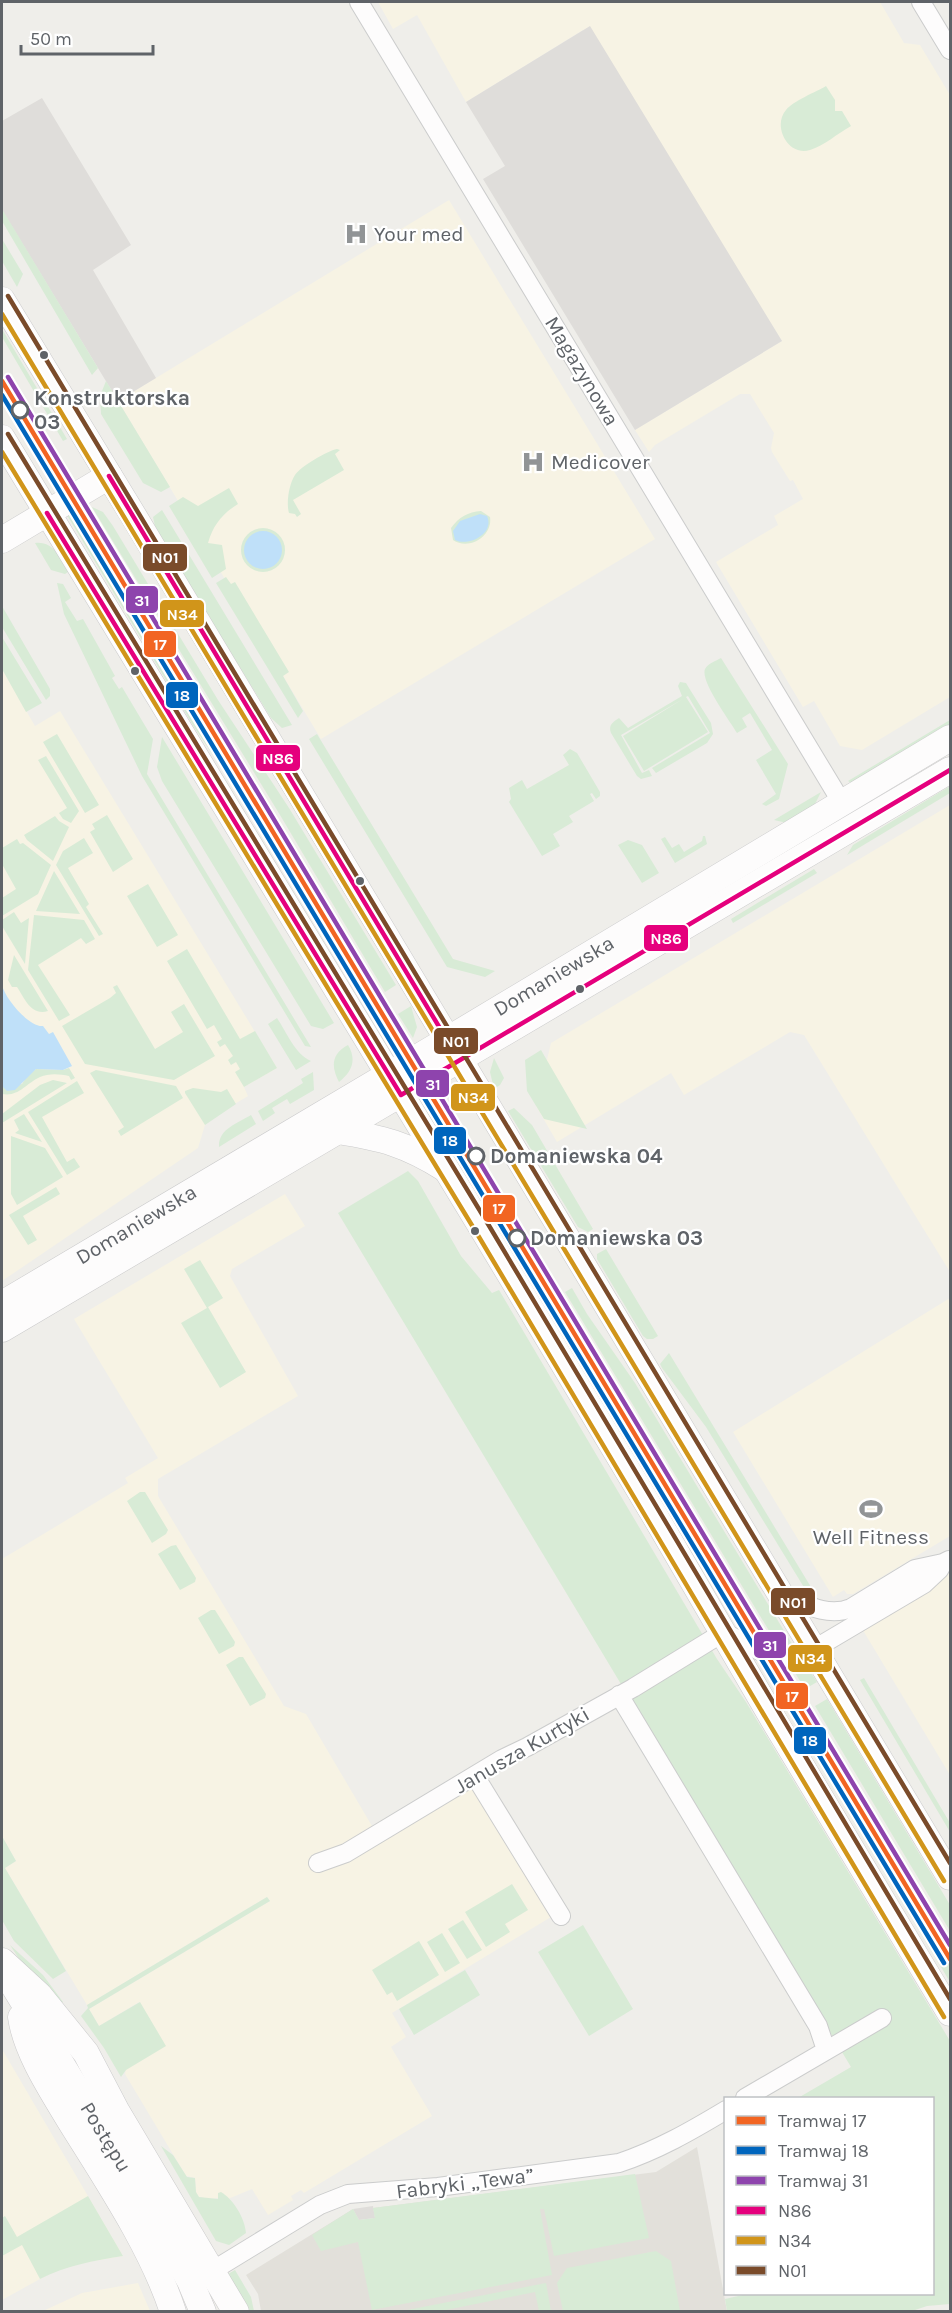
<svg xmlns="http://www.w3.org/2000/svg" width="952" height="2313" font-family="Karla,sans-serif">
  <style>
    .commercial { fill: #f7f3e4 }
    .industrial { fill: #dfddda }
    .education { fill: #e2e0da }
    .green { fill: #d8ebd6 }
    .water { fill: #bfe0f9 }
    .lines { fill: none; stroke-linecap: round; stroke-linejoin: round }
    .street-casing { stroke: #cbcccc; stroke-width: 20 }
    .secondary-casing { stroke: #cacacb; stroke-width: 27 }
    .street { stroke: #fdfcfc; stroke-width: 18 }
    .secondary { stroke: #fdfcfc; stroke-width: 26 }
    .bus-1-casing { stroke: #fff; stroke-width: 9 }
    .bus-2-casing { stroke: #fff; stroke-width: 9 }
    .bus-3-casing { stroke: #fff; stroke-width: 9 }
    .bus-1 { stroke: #e5007d; stroke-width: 4.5 }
    .bus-2 { stroke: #d1951a; stroke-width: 4.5 }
    .bus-3 { stroke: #7a4b2a; stroke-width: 4.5 }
    .tram-1-casing { stroke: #fff; stroke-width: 9 }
    .tram-2-casing { stroke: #fff; stroke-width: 9 }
    .tram-3-casing { stroke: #fff; stroke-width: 9 }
    .tram-1 { stroke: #f26522; stroke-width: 4.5 }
    .tram-2 { stroke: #0065bd; stroke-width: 4.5 }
    .tram-3 { stroke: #8e44ad; stroke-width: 4.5 }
    .bus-dot { fill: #5f6368; stroke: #fff; stroke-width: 2 }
    .stop-dot { fill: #fff; stroke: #5f6368; stroke-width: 3 }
    .labels { text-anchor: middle; stroke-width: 4.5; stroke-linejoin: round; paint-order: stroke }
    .poi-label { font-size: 21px; fill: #5f6368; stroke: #fff; text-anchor: start }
    .street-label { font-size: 21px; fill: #5f6368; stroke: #fff }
    .stop-label { font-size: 21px; font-weight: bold; fill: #5f6368; stroke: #fff; text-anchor: start }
    .line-badge { stroke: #fff; stroke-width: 2 }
    .badge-label { font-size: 16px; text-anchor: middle; font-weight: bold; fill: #fff }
  </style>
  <rect width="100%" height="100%" fill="#efeeea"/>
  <path class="commercial" d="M378 2H880L904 43 920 45 950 95V697L862 750 840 746 814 701 803 707 716 562 778 525 774 516 803 499 793 480 790 481 772 452 771 448 774 433 750 394H740L655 445 649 452 635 430 782 341 583 30 466 102 417 15 393 29Z
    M449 200 655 539 321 739 118 401Z
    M2 669 35 726 60 711 277 1068 244 1087 248 1096 210 1119 205 1125 198 1148 2 1281Z
    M950 805V1272L804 1035 790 1032 684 1095 671 1073 557 1142 536 1106 551 1043Z
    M285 1194 305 1226 232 1269 230 1276 298 1396 158 1479V1496L284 1706 306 1714 372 1826 463 1773 474 1792 480 1789 556 1914 392 2013 406 2037 391 2047 432 2116 304 2193 301 2190 291 2196 293 2200 268 2215 252 2189 228 2199 223 2193 219 2198 208 2199 199 2197 196 2193 195 2178 186 2176 125 2074 139 2002 99 2026 89 2009 270 1901 267 1897 87 2005 5 1868 16 1861 2 1837V1559L128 1483 125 1478 158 1458 74 1319Z
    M950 1298V1536L853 1594H847L844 1590 833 1597 733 1432Z
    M950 1573V1775L861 1627Z
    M2 2049 123 2256 76 2264 58 2269 2 2300Z
    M138 2283 150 2311H43L82 2293Z"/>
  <path class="industrial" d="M590 26 782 341 635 430 483 179 505 166 466 102Z
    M42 98 131 245 93 270 156 378 118 401 2 210V121Z
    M373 2206 375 2218 359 2220 353 2209Z"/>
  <path class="education" d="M697 2147 727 2311H261L258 2294 246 2275 353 2209 359 2220H364L375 2218 373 2208 656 2172Z"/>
  <path class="green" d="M826 86 835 100V111H842L851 126C838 133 824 146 810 150 788 157 772 126 786 110 793 101 816 92 826 86Z
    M2 209 98 368 92 375 2 221Z
    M2 239 23 274 17 287 2 261Z
    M2 329 67 439 63 441 2 337Z
    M106 381 170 487 161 492 143 483 101 414 100 396Z
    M337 449 340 450 335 454 344 470 293 500 301 514 297 517 295 514 289 513C286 503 289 484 295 475 300 467 327 451 337 449Z
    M229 488 238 504C223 513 213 525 208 543L222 545 226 569 212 578 169 506 183 497 198 506Z
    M92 507 103 512 113 526 218 700 289 808 396 985 385 992 280 815Z
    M74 510 369 1000 368 1002 366 1001 257 820 194 727 67 515Z
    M162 510 292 725 282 728 271 718 156 531 153 517Z
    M481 511 490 517C493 536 469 551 453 540L451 528C459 517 468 512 481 511Z
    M241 550a22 22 0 1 1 44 0a22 22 0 1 1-44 0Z
    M35 543C54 541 60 558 68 572L65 574 51 570Z
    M226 577 231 584 235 582 289 672 283 676 303 711 298 718 216 583Z
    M57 583 63 584 71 598 65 602 77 621 83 619 115 676 112 678 119 689 122 687 153 739 147 774 311 1047 305 1046 142 776 64 614Z
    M2 606 50 689V696L46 700 2 627Z
    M2 637 42 703 26 712 2 669Z
    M721 658 788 764 779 799 766 806 762 804 776 794 756 760 772 750 750 713 742 718 747 727 737 733C730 721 700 681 705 669 708 663 716 661 721 658Z
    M680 682 686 683 689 688 711 723 713 734 707 743 656 773 652 768 710 733 688 696 686 697 708 732 644 771 623 736 683 699 621 735 642 773 649 770 652 776 641 779 637 776 611 733C608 725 613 722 619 718L628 728 682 696 678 686Z
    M950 720V726L851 783 848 781Z
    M57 734 99 805 85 813 43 742Z
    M317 734 453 959 495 971 485 977 447 967 309 739Z
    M162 737 334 1023 323 1029 311 1026 162 781 157 767Z
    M570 749 577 753 600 792V796L596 799 592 793 590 794 594 801 569 816 573 822 553 834 560 846 542 856 509 802 511 799 509 788 522 780 527 789 569 765 563 755Z
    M46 756 79 811 71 823 63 819 59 813 67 808 38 760Z
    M950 786V793L847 855 853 845Z
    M821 792 814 806 787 823 774 820Z
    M107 815 133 859 113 872 90 832 95 829 92 824Z
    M55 816 59 821 69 827 53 861 27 840 24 835Z
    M703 836H705L707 844 675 863 661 839 665 837 672 848 679 844 684 852 702 841Z
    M84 838 93 853 68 868 89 904 86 907 103 934 99 936 56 865 63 851Z
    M17 839 20 844 23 843 51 865 38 894 2 916V898L16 889 2 864V848Z
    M628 840 642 845 659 873 642 883 618 845Z
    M814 869 817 873 733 923 731 919Z
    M54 871 80 914 36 911Z
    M148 884 178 935 157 947 127 896Z
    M14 912 21 923 29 918 25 964 2 926V920Z
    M34 915 84 920 95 939 86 944 81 938 38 965 70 1015 59 1021 28 970Z
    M187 949 240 1039 255 1031 277 1068 244 1087 235 1072 240 1069 236 1062 231 1065 228 1060 233 1056 225 1044 220 1047 217 1042 222 1039 214 1025 207 1029 167 961Z
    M14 955 48 1011C31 1016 25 999 17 987H12L8 980Z
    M117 985 155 1049 183 1032 171 1012 184 1004 215 1056 174 1080 85 1064 62 1026 110 998 116 993 113 987Z
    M411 1006 417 1027 413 1038 398 1014Z
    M277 1018C287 1033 295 1054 311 1061L296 1070 268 1024Z
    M348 1045C357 1060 352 1072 339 1082 331 1067 331 1054 348 1045Z
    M541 1050 587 1129 544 1119 527 1091 525 1060Z
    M494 1058 504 1078 500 1085 494 1089 490 1072Z
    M69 1068 75 1078 71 1080 69 1076C60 1074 49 1073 40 1077 25 1084 19 1097 2 1094V1084L3 1087 22 1084 27 1076 36 1069 63 1070Z
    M96 1070 176 1086 183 1098 121 1136 118 1131 124 1127 90 1073Z
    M313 1072 314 1090 290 1104 287 1099 272 1108 275 1113 263 1121 258 1111 303 1083 301 1079Z
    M53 1080 67 1083 2 1123V1114L40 1085Z
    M77 1081 84 1093 42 1117 67 1162 74 1158 80 1167 67 1175 28 1112Z
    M193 1088 221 1092 227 1089 236 1104 205 1125 185 1093V1091Z
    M514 1108 532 1125 593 1229 588 1232 578 1227 508 1111Z
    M24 1114 42 1142 15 1133 19 1130 14 1120Z
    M251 1115 256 1124 219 1147C218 1129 238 1123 251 1115Z
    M11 1136 45 1148 63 1177 17 1205 11 1194Z
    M408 1171 418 1181 461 1256 492 1293 499 1290 717 1659 746 1702 950 2041V2304L927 2306 909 2312H769L768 2310 727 2311 725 2299 747 2294H932V2098H798L851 2067 338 1213Z
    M56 1187 60 1194 23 1216 37 1240 28 1245 9 1215Z
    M606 1249 658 1336 653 1339H647L643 1336 597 1259V1254Z
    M200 1260 223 1298 208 1307 246 1372 220 1388 181 1323 207 1308 184 1269Z
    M572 1288 587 1314 635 1383 795 1649H780L565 1292Z
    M550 1302 749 1633 634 1446 578 1364 543 1306Z
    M669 1353 814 1592 816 1599 805 1589 706 1427 662 1368 660 1364Z
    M140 1492H145L168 1530 166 1534 152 1543 127 1501Z
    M176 1545 196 1578 195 1582 180 1590 158 1554 171 1546Z
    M211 1610H215L235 1642 234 1646 219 1654 198 1618Z
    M239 1657H243L266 1694 265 1698 250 1706 226 1665Z
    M760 1663 771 1667 790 1698 782 1703Z
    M804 1665 807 1667 817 1682 805 1689 792 1668Z
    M864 1678 950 1823V1832L860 1680Z
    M827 1699 950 1905V1931L815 1706Z
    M800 1715 950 1966V1982L792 1719Z
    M2 1836 16 1861 5 1868 66 1971 53 1979 14 1941 2 1920Z
    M512 1884 528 1910 505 1924 510 1932 486 1947 465 1912Z
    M267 1897 270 1901 89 2009 99 2026 140 2002 166 2046 126 2070 121 2077 104 2048 81 2016 88 2008 87 2005Z
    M463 1920 482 1950 467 1959 448 1929Z
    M583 1925 633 2009 589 2036 538 1952Z
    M442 1933 460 1963 445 1972 427 1942Z
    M419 1941 439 1975 397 2001 392 1992 387 1995 372 1970Z
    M10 1945 43 1975 63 2002 61 2003 27 1971Z
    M465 1970 480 1995 414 2035 399 2009Z
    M161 2146 173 2155 187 2177 195 2178 196 2192 199 2197 218 2199V2193L221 2192C233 2199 245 2218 246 2233L229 2245 216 2241Z
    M635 2174 649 2238 554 2256 544 2209H540L552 2275 372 2310 358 2242 321 2251 312 2235 353 2209 359 2220 375 2218 373 2208Z
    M88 2196 123 2256C93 2261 67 2265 40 2279L22 2245 2 2256V2218L5 2216 17 2237Z
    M656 2251 671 2261 680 2311H563L557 2283 567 2268Z
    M235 2270 251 2297 254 2311H246L228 2274Z
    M546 2283 551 2311H539L535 2292 441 2311H402Z"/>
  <path class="water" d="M480 514 487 516C495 533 469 547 455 540L453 531 460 521Z
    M244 550a19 19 0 1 1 38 0a19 19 0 1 1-38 0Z
    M2 985C5 999 30 1028 43 1026L49 1034 53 1032 72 1066 63 1070 36 1069 15 1090 7 1091 3 1087Z"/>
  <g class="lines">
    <g class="street-casing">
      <path id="street" d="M359 2 842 803
        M921 2 950 50
        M781 1594C803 1603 827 1618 851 1608L915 1569 943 1563 949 1560
        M619 1695 818 2026 826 2050
        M475 1776 561 1916
        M318 1863 346 1853 502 1759 527 1747 633 1688 724 1632C748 1645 770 1661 799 1658L924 1584 939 1570 943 1563
        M745 2098 882 2018
        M212 2271 320 2205 348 2194 438 2187 619 2163C658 2150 691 2131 726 2110"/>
    </g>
    <g class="secondary-casing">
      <g id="secondary">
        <path d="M2 300 133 515 950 1877"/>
        <path d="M2 438 482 1228 655 1516 776 1724 950 2013"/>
        <path d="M2 540 109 476"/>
        <path d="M338 1131C382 1138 406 1144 444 1168"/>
        <path id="s1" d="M2 1304 447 1040 950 738"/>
        <path d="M2 1329 950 770"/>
        <path d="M2 1961 39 1995 86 2053 117 2112 236 2312"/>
        <path id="s2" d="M10 1980 142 2196 190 2281 203 2312"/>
        <path d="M21 2017C26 2052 52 2091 70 2121 106 2179 152 2247 173 2312"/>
      </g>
    </g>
    <use href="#street" class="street"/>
    <use href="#secondary" class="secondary"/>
    <g class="bus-1-casing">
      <path id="bus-1" d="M109 476 447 1040
        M47 513 401 1095 950 770"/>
    </g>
    <g class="bus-2-casing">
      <path id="bus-2" d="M2 314 944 1881
        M2 452 476 1232 944 2017"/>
    </g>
    <g class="bus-3-casing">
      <path id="bus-3" d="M8 296 950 1863
        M8 434 488 1224 950 1999"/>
    </g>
    <use href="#bus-1" class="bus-1"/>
    <use href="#bus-2" class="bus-2"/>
    <use href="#bus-3" class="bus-3"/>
    <g class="tram-1-casing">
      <path id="tram-1" d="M2 381 950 1959"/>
    </g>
    <g class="tram-2-casing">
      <path id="tram-2" d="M2 395 944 1963"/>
    </g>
    <g class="tram-3-casing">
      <path id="tram-3" d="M8 377 950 1945"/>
    </g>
    <use href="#tram-1" class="tram-1"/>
    <use href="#tram-2" class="tram-2"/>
    <use href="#tram-3" class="tram-3"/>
  </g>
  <defs>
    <g id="hospital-bare" transform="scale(1.8)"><path d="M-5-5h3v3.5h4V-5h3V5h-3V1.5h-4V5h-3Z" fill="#919496" stroke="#fff" stroke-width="2.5" paint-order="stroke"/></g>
    <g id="stadium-bare" transform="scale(1.8)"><path d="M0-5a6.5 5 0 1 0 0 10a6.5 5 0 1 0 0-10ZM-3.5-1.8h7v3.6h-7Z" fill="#919496" stroke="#fff" stroke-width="2.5" paint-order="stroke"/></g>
  </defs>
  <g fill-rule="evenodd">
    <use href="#hospital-bare" x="356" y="234"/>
    <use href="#hospital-bare" x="533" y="462"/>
    <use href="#stadium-bare" x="871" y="1509"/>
  </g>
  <g class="bus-dot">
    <circle cx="44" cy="355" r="5"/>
    <circle cx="135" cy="671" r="5"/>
    <circle cx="360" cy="881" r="5"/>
    <circle cx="580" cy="989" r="5"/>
    <circle cx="475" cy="1231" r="5"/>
  </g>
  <g class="stop-dot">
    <circle cx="20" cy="410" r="8"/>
    <circle cx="476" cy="1156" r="8"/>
    <circle cx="517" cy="1238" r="8"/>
  </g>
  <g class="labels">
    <g class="poi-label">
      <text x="374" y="241">Your med</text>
      <text x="551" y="469">Medicover</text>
      <text x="871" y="1544" text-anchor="middle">Well Fitness</text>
    </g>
    <g class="street-label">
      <text transform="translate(582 371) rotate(59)" y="7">Magazynowa</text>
      <text dy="7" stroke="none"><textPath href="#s1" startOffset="642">Domaniewska</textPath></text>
      <text dy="7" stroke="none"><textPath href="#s1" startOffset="156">Domaniewska</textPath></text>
      <text transform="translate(522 1750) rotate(-30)" y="7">Janusza Kurtyki</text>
      <text dy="7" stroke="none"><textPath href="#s2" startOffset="184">Postępu</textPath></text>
      <text transform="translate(465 2183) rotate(-7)" y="7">Fabryki „Tewa”</text>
    </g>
    <g class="stop-label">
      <text x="34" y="405">Konstruktorska<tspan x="34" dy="24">03</tspan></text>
      <text x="490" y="1163">Domaniewska 04</text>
      <text x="530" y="1245">Domaniewska 03</text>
    </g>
  </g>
  <g class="line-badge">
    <rect x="142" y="543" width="46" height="29" rx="6" fill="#7a4b2a"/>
    <rect x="125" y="585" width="34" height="29" rx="6" fill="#8e44ad"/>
    <rect x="159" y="599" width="46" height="29" rx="6" fill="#d1951a"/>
    <rect x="143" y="630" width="34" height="28" rx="6" fill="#f26522"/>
    <rect x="165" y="681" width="34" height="28" rx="6" fill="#0065bd"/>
    <rect x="255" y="744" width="46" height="28" rx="6" fill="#e5007d"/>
    <rect x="643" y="924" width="46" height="28" rx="6" fill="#e5007d"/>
    <rect x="433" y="1027" width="46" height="28" rx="6" fill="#7a4b2a"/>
    <rect x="415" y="1069" width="35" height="29" rx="6" fill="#8e44ad"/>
    <rect x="450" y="1083" width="46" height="29" rx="6" fill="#d1951a"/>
    <rect x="433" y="1126" width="34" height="29" rx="6" fill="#0065bd"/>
    <rect x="482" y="1194" width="34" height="29" rx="6" fill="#f26522"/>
    <rect x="770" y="1587" width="46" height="29" rx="6" fill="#7a4b2a"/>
    <rect x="753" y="1631" width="34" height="28" rx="6" fill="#8e44ad"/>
    <rect x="787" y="1644" width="46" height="29" rx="6" fill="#d1951a"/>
    <rect x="775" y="1682" width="34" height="28" rx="6" fill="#f26522"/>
    <rect x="793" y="1726" width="34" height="29" rx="6" fill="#0065bd"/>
  </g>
  <g class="badge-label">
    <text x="165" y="563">N01</text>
    <text x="142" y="606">31</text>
    <text x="182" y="620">N34</text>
    <text x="160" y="650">17</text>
    <text x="182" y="701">18</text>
    <text x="278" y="764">N86</text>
    <text x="666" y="944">N86</text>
    <text x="456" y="1047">N01</text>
    <text x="433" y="1090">31</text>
    <text x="473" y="1103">N34</text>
    <text x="450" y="1146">18</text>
    <text x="499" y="1214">17</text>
    <text x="793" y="1608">N01</text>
    <text x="770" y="1651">31</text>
    <text x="810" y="1664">N34</text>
    <text x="792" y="1702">17</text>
    <text x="810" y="1746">18</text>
  </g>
  <rect width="952" height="2313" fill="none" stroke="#5f6368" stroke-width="6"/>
  <rect x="724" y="2097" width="210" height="198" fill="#ffffff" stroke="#bfc1c3" stroke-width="1.5"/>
  <rect x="736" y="2116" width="30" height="9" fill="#f26522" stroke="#bfc1c3" stroke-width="1.5"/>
  <text x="778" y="2127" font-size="18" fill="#5f6368">Tramwaj 17</text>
  <rect x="736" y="2146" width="30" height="9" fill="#0065bd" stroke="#bfc1c3" stroke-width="1.5"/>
  <text x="778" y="2157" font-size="18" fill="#5f6368">Tramwaj 18</text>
  <rect x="736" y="2176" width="30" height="9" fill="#8e44ad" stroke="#bfc1c3" stroke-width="1.5"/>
  <text x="778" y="2187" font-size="18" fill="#5f6368">Tramwaj 31</text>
  <rect x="736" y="2206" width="30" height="9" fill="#e5007d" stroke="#bfc1c3" stroke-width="1.5"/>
  <text x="778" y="2217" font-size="18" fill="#5f6368">N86</text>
  <rect x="736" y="2236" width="30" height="9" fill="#d1951a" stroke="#bfc1c3" stroke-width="1.5"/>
  <text x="778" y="2247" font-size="18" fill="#5f6368">N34</text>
  <rect x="736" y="2266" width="30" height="9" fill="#7a4b2a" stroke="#bfc1c3" stroke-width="1.5"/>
  <text x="778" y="2277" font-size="18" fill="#5f6368">N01</text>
  <path d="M21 45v9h132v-9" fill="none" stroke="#5f6368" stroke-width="3"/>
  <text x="30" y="45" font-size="18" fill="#5f6368" stroke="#ffffff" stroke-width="4.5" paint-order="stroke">50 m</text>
</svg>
